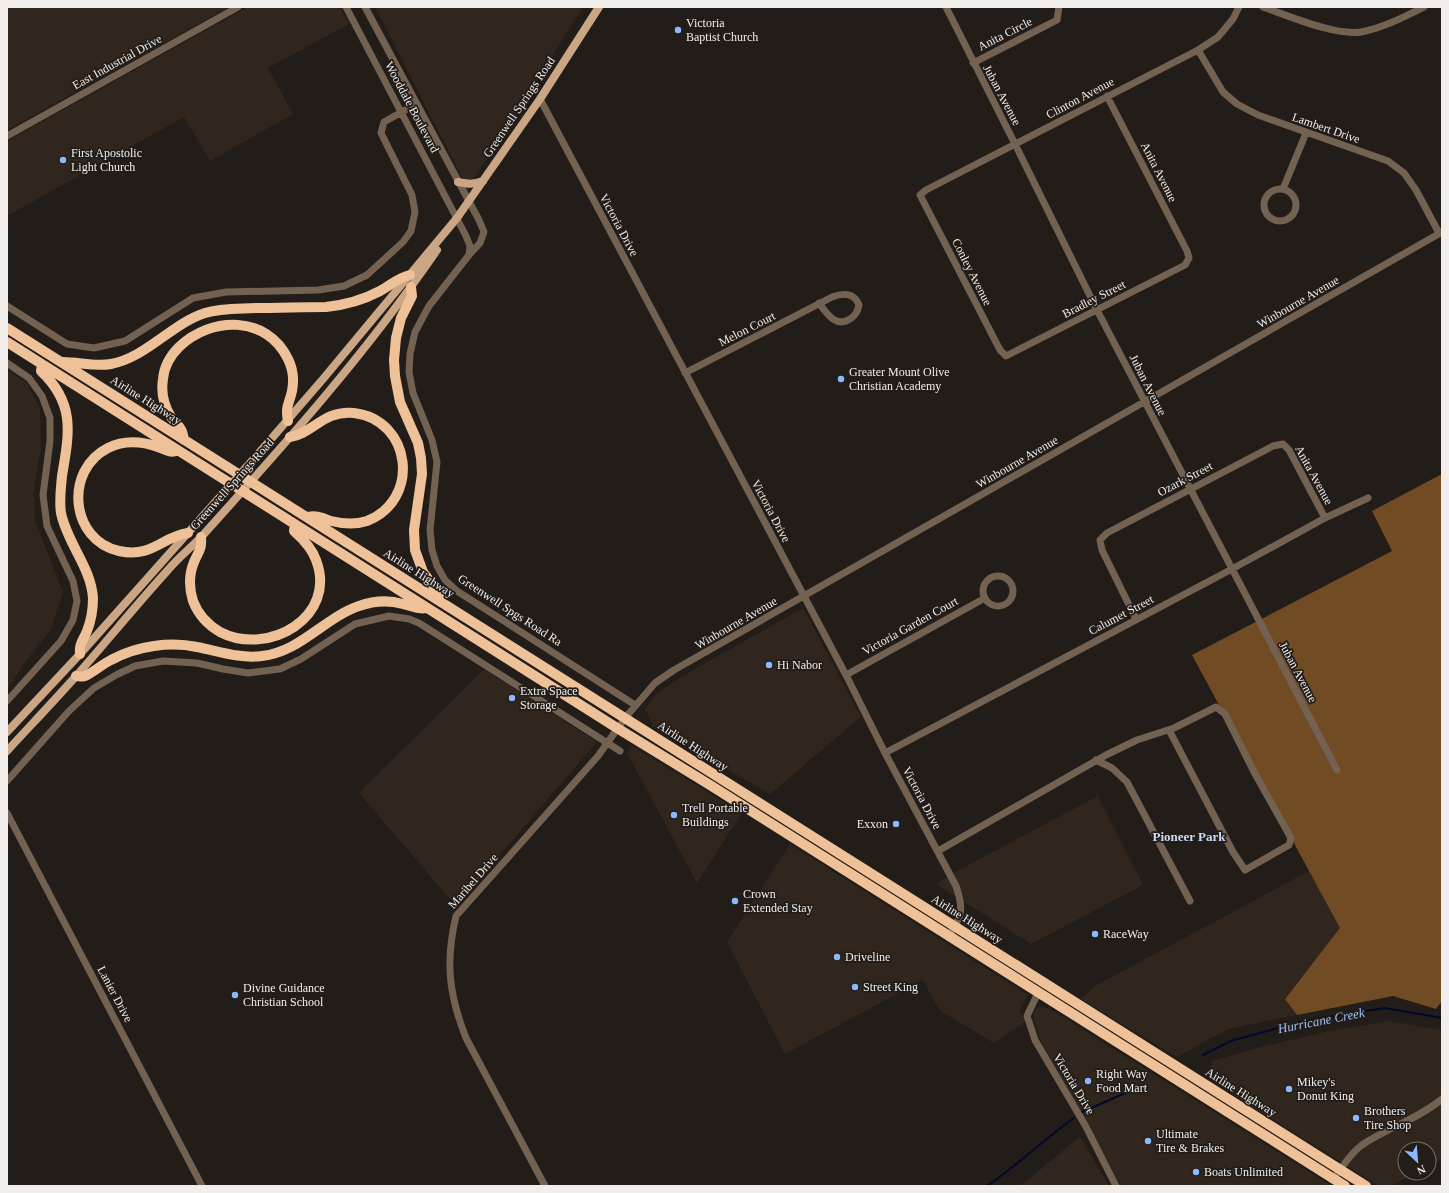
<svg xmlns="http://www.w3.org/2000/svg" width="1449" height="1193" font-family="Georgia,serif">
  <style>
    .built { fill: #30261e }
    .forest { fill: #714b24 }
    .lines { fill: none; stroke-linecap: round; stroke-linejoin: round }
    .stream { stroke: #00092c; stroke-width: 2 }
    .minor { stroke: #736151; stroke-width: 7 }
    .major { stroke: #cba684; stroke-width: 8 }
    .highway { stroke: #eec198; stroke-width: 10 }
    .poi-dot { fill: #8db9fc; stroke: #221d19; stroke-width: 1.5 }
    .labels { text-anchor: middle; stroke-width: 3.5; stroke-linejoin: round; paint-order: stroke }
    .poi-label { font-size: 12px; fill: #f1edea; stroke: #221d19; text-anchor: start }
    .street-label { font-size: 12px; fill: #f1edea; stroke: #221d19 }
    .neighbourhood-label { font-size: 13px; font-weight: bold; fill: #cbdcf6; stroke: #221d19 }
    .water-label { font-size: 13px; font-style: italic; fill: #9ec0f4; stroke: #221d19 }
  </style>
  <rect width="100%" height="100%" fill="#221d19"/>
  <path class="built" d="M7 7H229L7 130Z
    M248 7H340L349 24 268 68 293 114 210 161 184 117 7 216V141Z
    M375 7H583L468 189Z
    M7 370 27 383 40 408 41 448 34 487 35 521 63 592 50 631 25 662 7 691Z
    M803 608 861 717 770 794 653 726 645 709 656 694 679 678Z
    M484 669 597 742 456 906 359 793Z
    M632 746 742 813 697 883 627 753Z
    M1098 796 1143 885 1031 944 936 884 955 872Z
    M790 844 1028 995 1020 1010 1025 1022 994 1043 939 1010 923 980 785 1054 727 942Z
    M1309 871 1341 928 1285 998 1297 1015 1228 1029 1177 1057 1081 999 1095 986Z
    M1038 1007H1043L1050 1009 1332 1186H1121L1042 1043 1034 1021V1014L1035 1010Z
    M1390 1021 1442 1030V1159L1429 1166V1149H1405V1173H1415L1391 1186H1379L1210 1080 1212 1061 1257 1048 1329 1031Z
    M1080 1136 1109 1186H1019L1034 1175Z"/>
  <path class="forest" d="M1442 474V1001L1436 1009 1393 996 1297 1015 1285 999 1340 928 1192 655 1392 551 1372 511Z"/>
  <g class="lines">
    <path class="stream" d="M1442 833V845
      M1203 1055 1231 1041 1304 1021 1385 1008 1442 1018
      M1082 1112 1139 1087
      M987 1186C1018 1165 1044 1139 1074 1118"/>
    <path class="minor" d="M346 7 466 236 470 246 469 255
      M365 7 479 220 484 232 480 243 469 255 429 306 415 332 410 354 409 372 413 393 432 440 437 462 430 530 432 550 437 566 445 580 457 591 635 705
      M946 7 1015 144 1097 310 1337 770
      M1263 7C1289 16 1335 36 1361 32 1383 28 1404 17 1424 7
      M1198 50 1223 92 1237 104 1258 115 1388 161 1404 173 1416 190 1439 233
      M973 63 1057 20 1059 7
      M1107 96 1187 251 1189 258 1185 265 1006 356 1000 350 920 195 926 190 1198 50 1218 37 1233 19 1239 7
      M540 99 847 677 885 753 956 886C964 909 962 916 949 936
      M7 136 238 7
      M1283 189 1306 133
      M1264 205a16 16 0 1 1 32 0a16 16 0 1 1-32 0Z
      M7 306 67 344 94 348 125 341 193 298 226 292 318 290 344 286 367 275 403 242 411 231 415 212 412 195 381 133 384 122 416 104
      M7 363 29 378 42 396 50 418V441L43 495 47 526 73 581 77 601 73 620 61 641 7 701
      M685 373 832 297C843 293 854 292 859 305 858 311 855 316 850 319 836 328 827 314 819 303
      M983 591a15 15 0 1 1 30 0a15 15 0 1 1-30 0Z
      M1136 619 1102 550 1100 540 1107 533 1273 446 1283 444 1289 450 1325 518
      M846 675 985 598
      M885 753 1232 569 1325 518 1368 498
      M1096 760 1112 768 1127 782 1190 901
      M7 781 69 711 94 688 116 675 135 666 163 661 197 663 223 669 248 673 280 669 301 659 355 624 389 616 409 619 419 623 620 751
      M7 813 202 1186
      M938 851 1106 755 1137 740 1174 728 1216 707 1225 714 1254 772 1291 838 1289 845 1245 870 1233 852 1169 730
      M1038 993 1027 1016 1035 1040 1085 1125 1116 1186
      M1334 1179C1341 1168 1351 1153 1362 1145 1387 1128 1418 1119 1442 1099
      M545 1186 466 1038C449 995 445 962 456 916L598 756 625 718 655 683 674 670 1442 232"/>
    <path class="major" d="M458 182C468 184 473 185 483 181
      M7 732 80 654 259 453 323 379 457 218 540 99 599 7
      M7 751C30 726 54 701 77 675 107 641 137 604 168 570 179 557 192 547 203 535 286 443 367 352 437 250"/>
    <path class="highway" d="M411 287 412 296 401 318 396 338 394 360 395 376 400 402 418 443 421 458 422 474 414 530 415 550 423 572 438 592 441 601
      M7 328 1366 1186
      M7 342 617 728 710 785 1345 1186
      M63 362C79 362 95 367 111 364 147 357 171 324 205 313 221 308 239 309 256 308 279 308 303 307 326 307 345 305 363 300 380 291 391 285 397 278 410 275
      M42 364 41 371C76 404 69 434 62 476 61 488 59 500 61 513 67 543 91 567 93 598 93 609 91 621 87 631 83 641 79 643 80 654
      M290 437C314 433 323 410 354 413 412 420 421 500 367 521 355 525 343 524 331 521 322 518 317 515 308 517
      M184 440C182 427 179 427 171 417 164 406 161 392 163 379 164 367 171 355 179 347 211 316 267 315 288 359 293 369 294 381 292 391 289 405 285 406 288 421
      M177 451C169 453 166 450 158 447 141 441 124 440 108 448 64 470 70 540 119 551 153 558 161 537 188 533
      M201 537C202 550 199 550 194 562 189 574 189 588 193 601 198 614 208 625 220 632 268 657 338 617 316 560 312 548 303 539 294 531L295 524
      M76 676C79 676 83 677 85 676 91 674 104 663 111 660 124 653 139 648 154 646 168 644 183 644 197 647 218 651 240 659 262 656 300 652 324 618 359 606 373 601 389 600 403 604 413 606 416 610 427 608"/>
  </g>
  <g class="poi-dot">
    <circle cx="678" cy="30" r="4"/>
    <circle cx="63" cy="160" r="4"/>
    <circle cx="841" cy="379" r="4"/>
    <circle cx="769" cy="665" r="4"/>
    <circle cx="512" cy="698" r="4"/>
    <circle cx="674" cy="815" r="4"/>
    <circle cx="896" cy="824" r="4"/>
    <circle cx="735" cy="901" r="4"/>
    <circle cx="1095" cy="934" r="4"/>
    <circle cx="837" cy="957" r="4"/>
    <circle cx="855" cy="987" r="4"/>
    <circle cx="235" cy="995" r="4"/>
    <circle cx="1088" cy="1081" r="4"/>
    <circle cx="1289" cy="1089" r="4"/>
    <circle cx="1356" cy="1118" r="4"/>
    <circle cx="1148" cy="1141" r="4"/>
    <circle cx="1196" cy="1172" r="4"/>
  </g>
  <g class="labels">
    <g class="poi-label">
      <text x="686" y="27">Victoria<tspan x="686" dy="14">Baptist Church</tspan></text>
      <text x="71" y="157">First Apostolic<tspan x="71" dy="14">Light Church</tspan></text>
      <text x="849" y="376">Greater Mount Olive<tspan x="849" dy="14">Christian Academy</tspan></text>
      <text x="777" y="669">Hi Nabor</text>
      <text x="520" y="695">Extra Space<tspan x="520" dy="14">Storage</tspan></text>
      <text x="682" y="812">Trell Portable<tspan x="682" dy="14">Buildings</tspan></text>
      <text x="888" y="828" text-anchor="end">Exxon</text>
      <text x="743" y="898">Crown<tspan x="743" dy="14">Extended Stay</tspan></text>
      <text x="1103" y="938">RaceWay</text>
      <text x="845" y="961">Driveline</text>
      <text x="863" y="991">Street King</text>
      <text x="243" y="992">Divine Guidance<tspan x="243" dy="14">Christian School</tspan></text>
      <text x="1096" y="1078">Right Way<tspan x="1096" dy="14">Food Mart</tspan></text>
      <text x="1297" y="1086">Mikey's<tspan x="1297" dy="14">Donut King</tspan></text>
      <text x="1364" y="1115">Brothers<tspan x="1364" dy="14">Tire Shop</tspan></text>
      <text x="1156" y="1138">Ultimate<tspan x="1156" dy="14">Tire &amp; Brakes</tspan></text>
      <text x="1204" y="1176">Boats Unlimited</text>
    </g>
    <g class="street-label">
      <text transform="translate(1005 34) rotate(-27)" y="4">Anita Circle</text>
      <text transform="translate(117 62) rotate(-29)" y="4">East Industrial Drive</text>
      <text transform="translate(1002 95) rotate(62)" y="4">Juban Avenue</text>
      <text transform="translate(1080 98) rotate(-28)" y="4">Clinton Avenue</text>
      <text transform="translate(412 107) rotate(62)" y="4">Wooddale Boulevard</text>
      <text transform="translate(519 107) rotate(-56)" y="4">Greenwell Springs Road</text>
      <text transform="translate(1326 128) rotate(19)" y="4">Lambert Drive</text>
      <text transform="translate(1159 172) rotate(63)" y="4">Anita Avenue</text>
      <text transform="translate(619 225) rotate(62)" y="4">Victoria Drive</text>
      <text transform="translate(972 272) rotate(63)" y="4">Conley Avenue</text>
      <text transform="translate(1094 299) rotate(-27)" y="4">Bradley Street</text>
      <text transform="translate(1298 302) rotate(-30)" y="4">Winbourne Avenue</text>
      <text transform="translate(747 329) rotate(-27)" y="4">Melon Court</text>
      <text transform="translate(1148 385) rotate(63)" y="4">Juban Avenue</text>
      <text transform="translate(146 400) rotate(32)" y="4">Airline Highway</text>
      <text transform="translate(1017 462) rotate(-30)" y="4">Winbourne Avenue</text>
      <text transform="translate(1314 475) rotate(61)" y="4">Anita Avenue</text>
      <text transform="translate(1185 479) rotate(-28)" y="4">Ozark Street</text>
      <text transform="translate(232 484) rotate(-48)" y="4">Greenwell Springs Road</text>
      <text transform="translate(771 511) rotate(62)" y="4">Victoria Drive</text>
      <text transform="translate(419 573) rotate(32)" y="4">Airline Highway</text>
      <text transform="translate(510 610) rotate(33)" y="4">Greenwell Spgs Road Ra</text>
      <text transform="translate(1121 615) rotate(-28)" y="4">Calumet Street</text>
      <text transform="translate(736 623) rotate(-30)" y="4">Winbourne Avenue</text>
      <text transform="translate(910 626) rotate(-29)" y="4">Victoria Garden Court</text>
      <text transform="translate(1298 672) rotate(62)" y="4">Juban Avenue</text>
      <text transform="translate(693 746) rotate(33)" y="4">Airline Highway</text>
      <text transform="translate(922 798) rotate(62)" y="4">Victoria Drive</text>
      <text transform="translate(473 881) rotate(-49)" y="4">Maribel Drive</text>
      <text transform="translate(967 919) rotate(32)" y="4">Airline Highway</text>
      <text transform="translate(115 994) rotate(62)" y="4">Lanier Drive</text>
      <text transform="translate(1074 1084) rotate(59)" y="4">Victoria Drive</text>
      <text transform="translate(1241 1092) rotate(32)" y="4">Airline Highway</text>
    </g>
    <g class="neighbourhood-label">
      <text x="1189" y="841">Pioneer Park</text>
    </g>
    <g class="water-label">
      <text transform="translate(1321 1020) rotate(-11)" y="5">Hurricane Creek</text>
    </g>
  </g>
  <rect width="1449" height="1193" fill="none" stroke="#f1edea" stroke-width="16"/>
  <g transform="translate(1417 1161) rotate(154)"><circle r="19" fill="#221d19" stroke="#75706d"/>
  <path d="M0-3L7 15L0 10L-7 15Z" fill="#8db9fc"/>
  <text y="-6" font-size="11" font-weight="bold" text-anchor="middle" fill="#f1edea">N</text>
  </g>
</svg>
